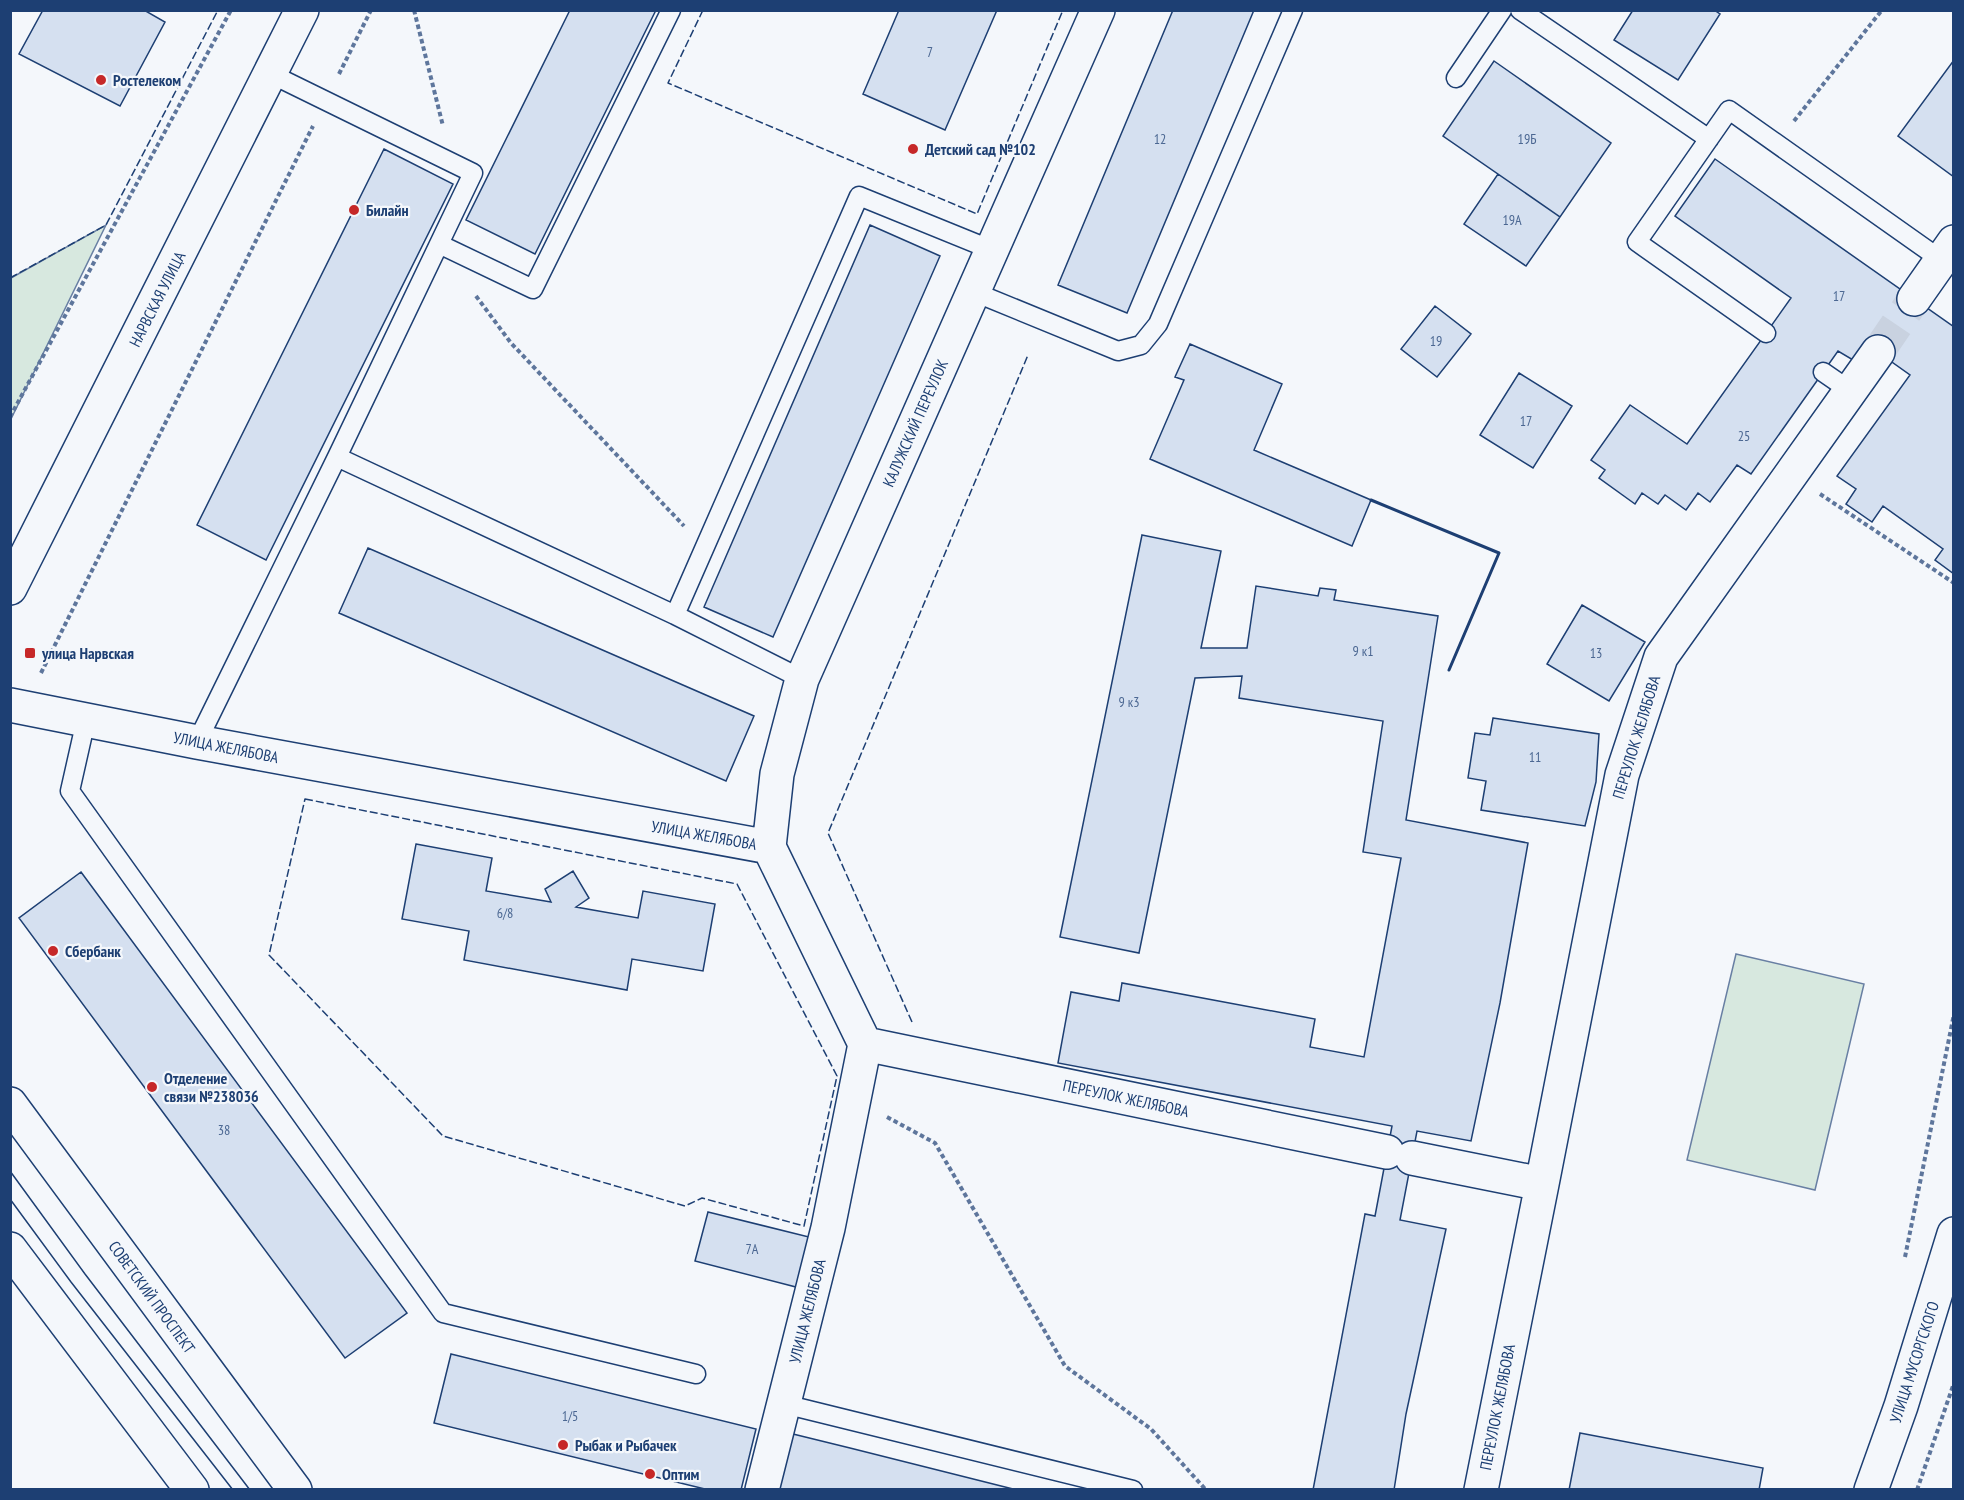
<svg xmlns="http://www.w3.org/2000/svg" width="1964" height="1500" font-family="'PT Sans Narrow',sans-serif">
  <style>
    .green { fill: #d7e8df; stroke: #687fa3; stroke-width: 1.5 }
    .building { fill: #d5e0f0; stroke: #1d3f73; stroke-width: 1.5 }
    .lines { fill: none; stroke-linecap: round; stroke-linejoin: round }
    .street-tunnel { stroke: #c9d2e0; stroke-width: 33; stroke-dasharray: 33 16; stroke-linecap: butt }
    .lane-casing { stroke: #1d3f73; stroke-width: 21 }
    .street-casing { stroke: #1d3f73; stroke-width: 36 }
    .secondary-casing { stroke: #1d3f73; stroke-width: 36 }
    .primary-casing { stroke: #1d3f73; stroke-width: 36 }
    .path { stroke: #5e769c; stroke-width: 4; stroke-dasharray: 4.5 3; stroke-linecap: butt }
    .lane { stroke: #f4f7fb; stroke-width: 18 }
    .street { stroke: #f4f7fb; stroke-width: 33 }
    .secondary { stroke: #f4f7fb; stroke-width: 33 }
    .primary { stroke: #f4f7fb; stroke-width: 33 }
    .tram { stroke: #1d3f73; stroke-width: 1.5 }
    .fence { stroke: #1d3f73; stroke-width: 1.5; stroke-dasharray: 8 3; stroke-linecap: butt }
    .wall { stroke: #1d3f73; stroke-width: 3 }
    .poi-dot { fill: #c62828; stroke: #f4f7fb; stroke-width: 2 }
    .labels { text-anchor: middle; stroke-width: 4.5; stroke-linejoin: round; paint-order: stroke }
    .number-label { font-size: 14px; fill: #4b6792 }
    .poi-label { font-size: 16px; font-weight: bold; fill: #1d3f73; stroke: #f4f7fb; text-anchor: start }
    .street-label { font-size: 16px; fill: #1d3f73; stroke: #f4f7fb }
  </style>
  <rect width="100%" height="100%" fill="#f4f7fb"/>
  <path class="green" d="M106 225 11 419V278Z
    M1736 954 1864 984 1815 1190 1687 1160Z"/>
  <path class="building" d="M43 10H144L165 22 120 106 19 54Z
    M570 10H656L535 254 466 220Z
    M899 10H997L945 130 863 94Z
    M1173 10H1254L1127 313 1058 285Z
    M1633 10H1714L1720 14 1678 80 1614 40Z
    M1954 60V177L1898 136Z
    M1494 61 1611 143 1560 217 1443 136Z
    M384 149 453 184 266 560 197 525Z
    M1715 159 1954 327V574L1935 560 1943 549 1883 506 1872 522 1846 504 1856 489 1837 476 1910 375 1865 343 1853 360 1838 351 1751 474 1737 465 1710 502 1698 493 1686 510 1665 495 1658 504 1642 493 1635 504 1599 478 1605 470 1591 460 1630 405 1687 444 1791 298 1675 216Z
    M1498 174 1560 217 1526 266 1464 224Z
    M870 225 940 256 773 637 704 607Z
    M1435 306 1471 334 1437 377 1401 349Z
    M1190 344 1282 384 1254 450 1371 500 1352 546 1150 459 1184 380 1175 377Z
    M1519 373 1572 406 1533 468 1480 435Z
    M1142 535 1221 551 1201 648H1247L1256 586 1318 596 1320 588 1336 590 1334 600 1438 616 1406 820 1528 843 1500 1003 1471 1141 1417 1131 1400 1220 1446 1229 1406 1414 1394 1490H1313L1365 1214 1375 1216 1392 1126 1058 1063 1071 992 1119 1001 1122 983 1315 1019 1310 1047 1364 1057 1401 858 1363 852 1383 721 1239 698 1242 676 1195 678 1139 953 1060 937Z
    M368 548 754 716 726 781 339 613Z
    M1582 605 1645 642 1609 701 1547 664Z
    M1493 718 1599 734 1596 782 1585 826 1481 810 1486 781 1468 778 1475 733 1490 735Z
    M416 844 492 858 486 891 551 902 545 889 573 871 589 898 576 907 638 918 643 891 715 904 703 971 632 959 627 990 464 960 469 931 402 919Z
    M81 872 407 1313 345 1358 19 918Z
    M708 1212 809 1237 796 1287 695 1261Z
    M451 1354 756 1429 741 1490H709L434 1423Z
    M1580 1433 1763 1468 1759 1490H1569Z
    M793 1434 850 1448 1017 1490H779Z"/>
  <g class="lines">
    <path class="street-tunnel" d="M1878 352 1914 299"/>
    <g class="lane-casing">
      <path id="lane" d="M1520 10 1709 139
        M1456 78 1502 10
        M439 244 533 289 671 10
        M974 292 1118 351 1141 345 1158 324 1293 10
        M1766 333 1637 242 1729 110 1947 264
        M1823 372 1852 392
        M337 457 675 615 802 679
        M675 615 859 196 992 250
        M86 720 70 791 443 1313 696 1374
        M197 742 337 457 473 173 271 74
        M784 1404 1133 1490"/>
    </g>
    <g class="street-casing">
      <path id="street" d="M1914 299 1954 242
        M10 705 197 742 769 847
        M769 847 777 774 802 679 1098 10
        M865 1044 1387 1152
        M1412 1158 1542 1184
        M762 1490 828 1228 865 1044 769 847
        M1481 1490 1542 1184 1622 775 1661 657 1878 352"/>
    </g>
    <g class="secondary-casing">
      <path id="secondary" d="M10 588 302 10
        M1871 1490 1901 1406 1954 1234"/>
    </g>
    <g class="primary-casing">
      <path id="primary" d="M10 1104 295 1490
        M10 1249 192 1490"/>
    </g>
    <path class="path" d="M414 10 443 126
      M339 74 371 10
      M1794 121 1882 10
      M476 296 511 343 684 526
      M10 417 231 10
      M1820 494 1954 583
      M41 673 313 126
      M887 1117 935 1143 1065 1366 1151 1429 1206 1490
      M1905 1257 1954 1014
      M1917 1490 1954 1383"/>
    <use href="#lane" class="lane"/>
    <use href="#street" class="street"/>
    <use href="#secondary" class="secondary"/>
    <use href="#primary" class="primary"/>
    <path class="tram" d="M10 1171 85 1274 250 1490
      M10 1199 71 1282 233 1490"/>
    <path class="fence" d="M703 10 668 83 977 214 1063 10
      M10 278 106 225 218 10
      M305 799 737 884 837 1076 804 1226 702 1198 685 1206 443 1136 269 955Z
      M912 1022 828 833 1028 355"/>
    <path class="wall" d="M1371 500 1499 553 1449 670"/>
  </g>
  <g class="poi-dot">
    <circle cx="101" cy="80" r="6"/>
    <circle cx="913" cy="149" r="6"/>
    <circle cx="354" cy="210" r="6"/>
    <rect x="24" y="647" width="12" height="12" rx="3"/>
    <circle cx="53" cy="951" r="6"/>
    <circle cx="152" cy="1087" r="6"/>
    <circle cx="563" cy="1445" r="6"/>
    <circle cx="650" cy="1474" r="6"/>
  </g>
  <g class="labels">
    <g class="number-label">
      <text x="930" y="57">7</text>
      <text x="1160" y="144">12</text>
      <text x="1527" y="144">19Б</text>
      <text x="1512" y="225">19А</text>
      <text x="1839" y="301">17</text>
      <text x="1436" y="346">19</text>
      <text x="1526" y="426">17</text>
      <text x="1744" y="441">25</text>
      <text x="1363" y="656">9 к1</text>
      <text x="1596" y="658">13</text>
      <text x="1129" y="707">9 к3</text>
      <text x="1535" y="762">11</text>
      <text x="505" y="918">6/8</text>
      <text x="224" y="1135">38</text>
      <text x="752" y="1254">7А</text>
      <text x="570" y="1421">1/5</text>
    </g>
    <g class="poi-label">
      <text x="113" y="86">Ростелеком</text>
      <text x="925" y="155">Детский сад №102</text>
      <text x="366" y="216">Билайн</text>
      <text x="42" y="659">улица Нарвская</text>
      <text x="65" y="957">Сбербанк</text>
      <text x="164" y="1084">Отделение<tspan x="164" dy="18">связи №238036</tspan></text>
      <text x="575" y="1451">Рыбак и Рыбачек</text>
      <text x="662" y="1480">Оптим</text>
    </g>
    <g class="street-label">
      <text transform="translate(157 299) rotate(-63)" y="6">НАРВСКАЯ УЛИЦА</text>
      <text transform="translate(915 423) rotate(-66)" y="6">КАЛУЖСКИЙ ПЕРЕУЛОК</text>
      <text transform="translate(1636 737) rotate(-73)" y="6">ПЕРЕУЛОК ЖЕЛЯБОВА</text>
      <text transform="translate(226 747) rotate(11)" y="6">УЛИЦА ЖЕЛЯБОВА</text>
      <text transform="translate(704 835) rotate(10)" y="6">УЛИЦА ЖЕЛЯБОВА</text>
      <text transform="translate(1126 1098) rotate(12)" y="6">ПЕРЕУЛОК ЖЕЛЯБОВА</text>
      <text transform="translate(152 1297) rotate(54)" y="6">СОВЕТСКИЙ ПРОСПЕКТ</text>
      <text transform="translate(807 1311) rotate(-76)" y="6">УЛИЦА ЖЕЛЯБОВА</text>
      <text transform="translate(1914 1362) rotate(-72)" y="6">УЛИЦА МУСОРГСКОГО</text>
      <text transform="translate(1497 1407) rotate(-79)" y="6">ПЕРЕУЛОК ЖЕЛЯБОВА</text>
    </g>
  </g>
  <rect width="1964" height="1500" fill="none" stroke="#1d3f73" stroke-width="24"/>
</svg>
